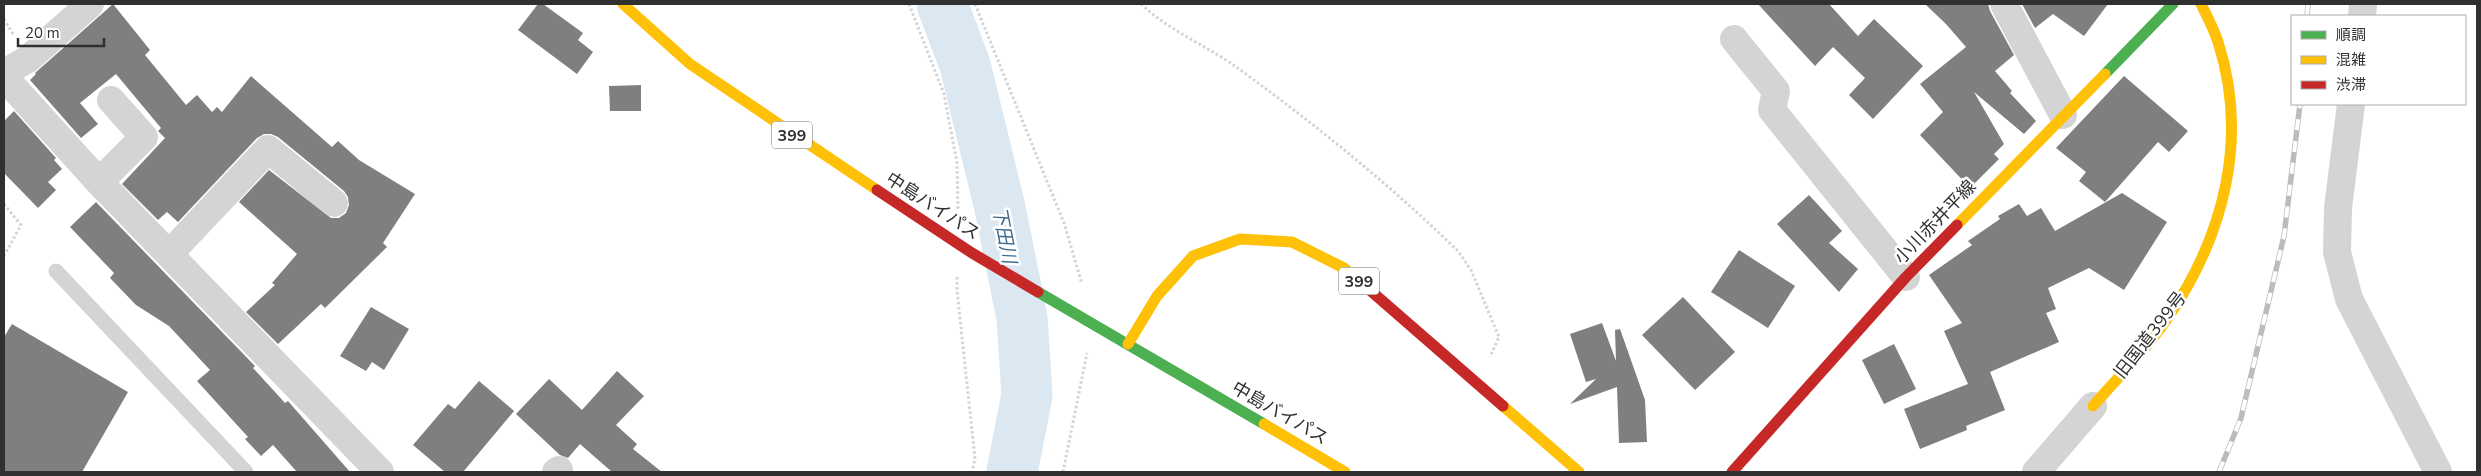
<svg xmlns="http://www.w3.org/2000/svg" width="2481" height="476" font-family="'Nunito Sans','Noto Sans JP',sans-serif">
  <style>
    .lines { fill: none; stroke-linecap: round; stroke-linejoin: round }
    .river { stroke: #dbe7f1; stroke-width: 51 }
    .building { fill: #7f7f7f }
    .path { stroke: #d4d4d4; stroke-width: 3; stroke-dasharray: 2.5 2.5; stroke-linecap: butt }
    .lane { stroke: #d4d4d4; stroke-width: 15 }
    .street { stroke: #d4d4d4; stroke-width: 28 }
    .fast { stroke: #4caf50; stroke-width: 11 }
    .slow { stroke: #ffc107; stroke-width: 11 }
    .jam { stroke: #c62828; stroke-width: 11 }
    .rail-casing { stroke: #bcbcbc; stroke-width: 5.5 }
    .rail { stroke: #fff; stroke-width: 4; stroke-dasharray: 11; stroke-linecap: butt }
    .labels { text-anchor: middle; stroke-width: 5; stroke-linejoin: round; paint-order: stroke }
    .shield { fill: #fff; stroke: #6e6e6e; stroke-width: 1 }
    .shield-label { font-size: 16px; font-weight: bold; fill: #303030 }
    .street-label { font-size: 18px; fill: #303030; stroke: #fff }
    .water-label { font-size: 19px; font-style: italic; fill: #406d8f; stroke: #fff }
  </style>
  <rect width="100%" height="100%" fill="#fff"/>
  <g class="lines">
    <path class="river" d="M942 4 965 65 1000 208 1022 318 1027 395 1012 472"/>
  </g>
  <path class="building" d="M113 4 150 50 145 55 186 105 197 95 212 112 217 107 222 112 251 76 332 147 338 141 359 160 415 194 383 243 387 247 325 308 321 304 278 344 246 312 275 285 272 283 297 254 239 202 269 170 331 218H339L346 213 349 205 348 197 344 191 278 137 271 134H264L257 138 178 222 167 212 158 220 122 184 165 138 158 131 161 128 116 74 80 103 98 124 81 138 30 80 36 74 35 73Z
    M538 4H543L583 33 578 40 593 52 577 74 518 30Z
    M1758 4H1829L1858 36 1874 19 1923 66 1873 119 1849 95 1865 78 1833 47 1815 66Z
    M1925 4H1988L1990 11 2014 55 1995 71 2012 91 2010 93 2036 121 2024 134 1974 92 2004 144 1994 154 1999 159 1970 188 1920 135 1943 112 1920 84 1966 47 1946 24Z
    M2022 4H2108L2084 36 2053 14 2035 28Z
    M2124 76 2188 131 2169 152 2158 142 2105 202 2079 181 2086 172 2056 148Z
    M641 85V111H610L609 86Z
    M14 111 56 158 54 160 62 169 48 182 56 190 38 208 4 173V121Z
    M2122 193 2167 222 2124 290 2089 268 2048 288 2056 309 2046 313 2059 342 1990 372 2005 410 1966 426 1967 430 1920 449 1904 409 1968 384 1944 331 1962 323 1929 275 1972 245 1968 241 2000 219 1998 216 2019 204 2027 216 2041 208 2055 231Z
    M1809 195 1842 231 1829 243 1858 269 1839 292 1777 224Z
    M96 202 255 366 253 368 285 403 288 401 350 472H297L273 445 261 456 245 439 248 437 197 381 210 370 169 326 136 305 110 278 114 273 70 227Z
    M1739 250 1795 286 1768 328 1711 292Z
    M1683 297 1735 352 1695 390 1642 335Z
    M371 307 409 329 384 370 372 362 366 371 340 356Z
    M1602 323 1616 361 1615 330 1620 329 1645 400 1647 442 1619 443 1617 387 1570 404 1596 379 1586 382 1570 334Z
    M12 324 128 392 82 472H4V337Z
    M1894 344 1916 389 1884 404 1862 360Z
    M617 371 644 396 616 425 637 444 633 449 662 472H612L580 444 568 458 560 455 516 414 549 379 582 410Z
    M479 381 514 411 463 472H445L413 445 448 404 455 409Z"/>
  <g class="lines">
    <path class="path" d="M909 4 944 94 957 163 958 210
      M975 4 1064 223 1082 284
      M1141 4C1169 31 1208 46 1239 69 1316 125 1389 184 1458 251L1471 270 1499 337 1490 357
      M4 19 13 34
      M4 204 21 225 4 256
      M957 277V290L975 459 972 472
      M1063 472 1087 353"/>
    <path class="lane" d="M56 271 246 472"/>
    <path class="street" d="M2004 4 2063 115
      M2362 16 2363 4
      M1734 39 1776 91 1772 110 1906 277
      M4 73 28 59 90 4
      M4 77 99 182 380 472
      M2351 104 2338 208 2337 252 2349 299 2438 472
      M99 182 144 137 111 100
      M169 254 268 149 334 203
      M556 472 559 470
      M2036 472 2093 406"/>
    <path class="fast" d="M2105 74 2173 4
      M1038 292 1264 424"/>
    <path class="slow" d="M623 4 690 64 877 190
      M1957 225 2105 74
      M1128 344 1157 296 1193 256 1240 239 1292 242 1344 268 1356 278
      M1503 406 1579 472
      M2093 406C2118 377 2148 348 2169 316 2224 235 2249 138 2218 42 2214 29 2207 16 2201 4
      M1264 424 1345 472"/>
    <path class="jam" d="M877 190 972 253 1038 292
      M1356 278 1503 406
      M1732 472 1906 277 1957 225"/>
    <g class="rail-casing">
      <path id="rail" d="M2307 16 2308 4
        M2219 472 2241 418 2284 236 2300 104"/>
    </g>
    <use href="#rail" class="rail"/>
  </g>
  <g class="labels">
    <g class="shield">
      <rect x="772" y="121.5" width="40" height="27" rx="4"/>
      <rect x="1339" y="267.5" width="40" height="27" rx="4"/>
    </g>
    <g class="shield-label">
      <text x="792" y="141">399</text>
      <text x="1359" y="287">399</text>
    </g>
    <g class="street-label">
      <text transform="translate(933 206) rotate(33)" y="6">中島バイパス</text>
      <text transform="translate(1935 222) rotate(-46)" y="6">小川赤井平線</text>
      <text transform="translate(2150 335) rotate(-52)" y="6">旧国道399号</text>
      <text transform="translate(1280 413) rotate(30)" y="6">中島バイパス</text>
    </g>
    <g class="water-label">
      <text transform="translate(1005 235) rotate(79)" y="7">下田川</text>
    </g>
  </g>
  <rect width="2481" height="476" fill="none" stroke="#303030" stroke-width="10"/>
  <rect x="2291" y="15" width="175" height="90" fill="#ffffff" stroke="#acacac"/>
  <rect x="2301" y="31" width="25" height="8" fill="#4caf50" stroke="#acacac"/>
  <text x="2336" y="40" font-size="15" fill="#303030">順調</text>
  <rect x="2301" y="56" width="25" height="8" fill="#ffc107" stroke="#acacac"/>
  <text x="2336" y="65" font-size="15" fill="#303030">混雑</text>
  <rect x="2301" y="81" width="25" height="8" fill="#c62828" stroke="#acacac"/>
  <text x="2336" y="90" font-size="15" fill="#303030">渋滞</text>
  <path d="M18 38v8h86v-8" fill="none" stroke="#303030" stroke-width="2.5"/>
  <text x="25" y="38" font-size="15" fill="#303030" stroke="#ffffff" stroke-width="4" paint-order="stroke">20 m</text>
</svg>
